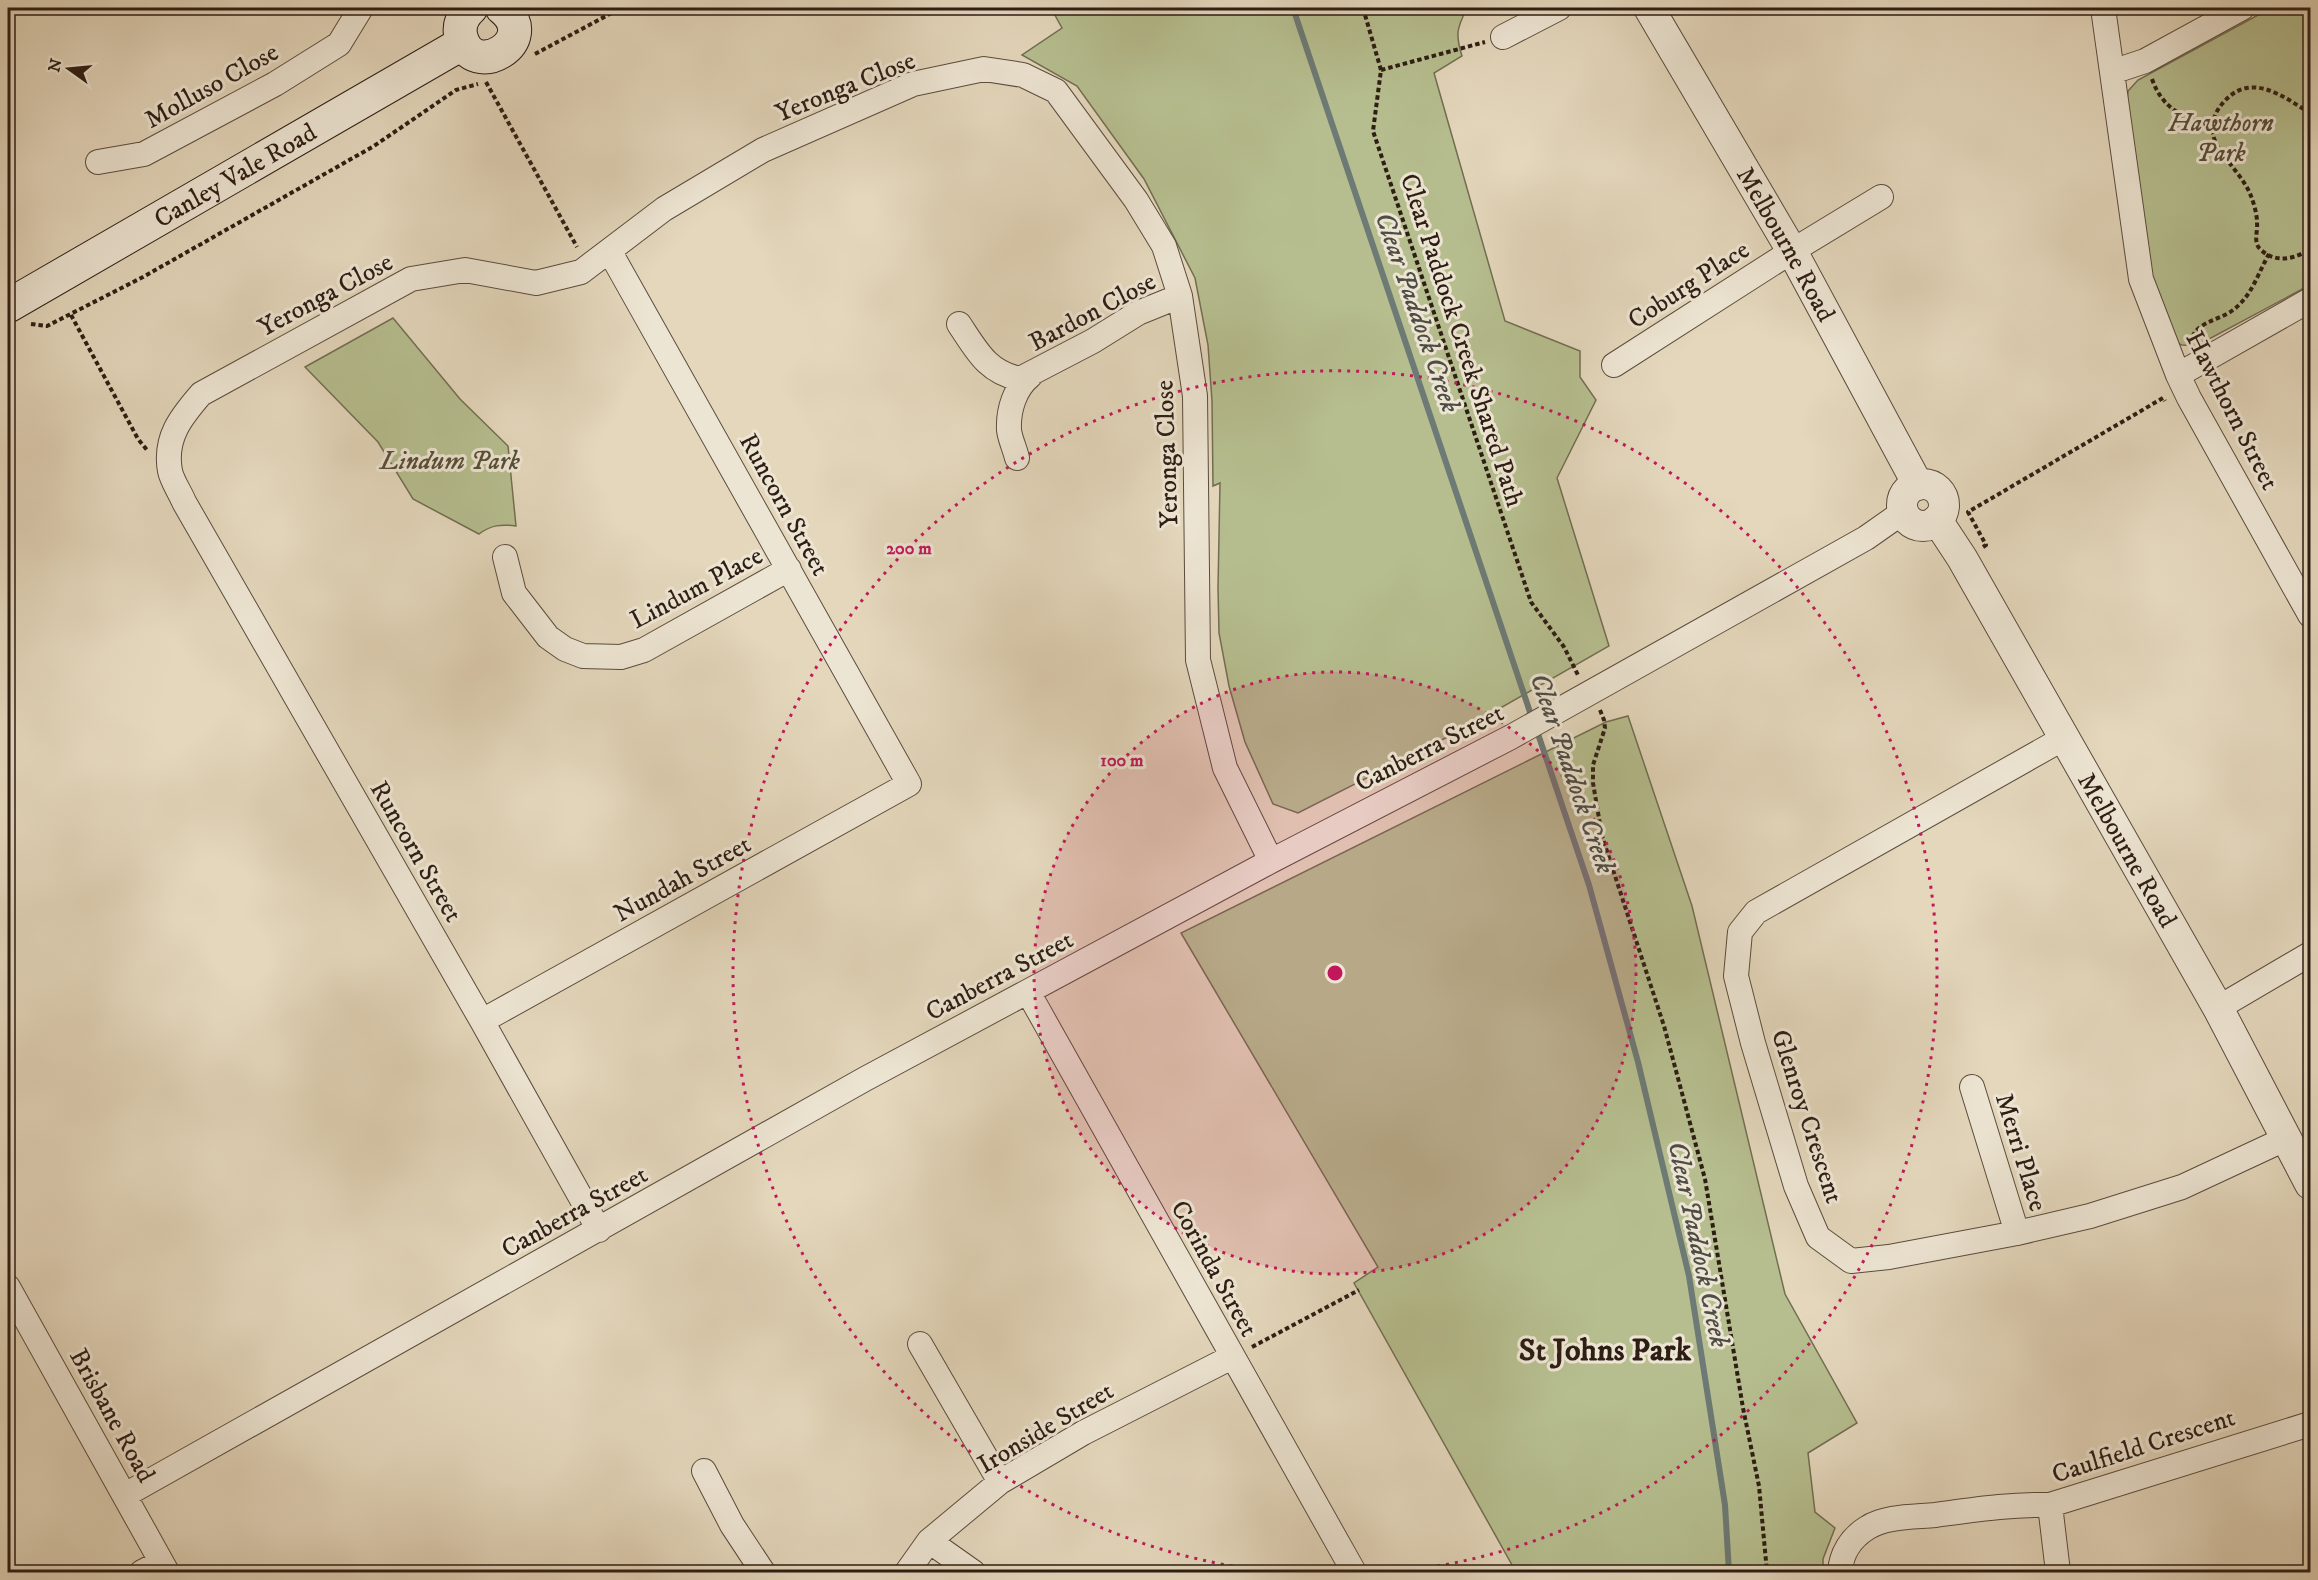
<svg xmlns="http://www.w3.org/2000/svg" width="2318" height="1580" font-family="'IM FELL DW Pica',serif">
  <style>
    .green { fill: #b6be8f; stroke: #726e52; stroke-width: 1.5 }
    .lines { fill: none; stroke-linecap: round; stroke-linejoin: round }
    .stream { stroke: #6d7a75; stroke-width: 6 }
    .minor-casing { stroke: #5b4c3e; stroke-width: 26 }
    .tertiary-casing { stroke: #5b4c3e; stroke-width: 32 }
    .secondary-casing { stroke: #2d1d14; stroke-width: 35 }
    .path { stroke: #2d1d14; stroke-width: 4; stroke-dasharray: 4.5 3; stroke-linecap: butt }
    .minor { stroke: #ede5d3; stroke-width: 24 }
    .tertiary { stroke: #ede5d3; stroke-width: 30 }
    .secondary { stroke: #ede5d3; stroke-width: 33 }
    .ring { fill: none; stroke: #c2185b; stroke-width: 3; stroke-dasharray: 3 6 }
    .labels { text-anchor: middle; stroke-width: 6; stroke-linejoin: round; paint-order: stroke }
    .street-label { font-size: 26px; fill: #2d1d14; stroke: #ede5d3 }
    .park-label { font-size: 26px; font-style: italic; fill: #564d39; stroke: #ede5d3 }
    .water-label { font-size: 27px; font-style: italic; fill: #4d4c45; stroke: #ede5d3 }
    .district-label { font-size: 32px; font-weight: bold; fill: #2d1d14; stroke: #ede5d3 }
    .centre { fill: #c2185b; stroke: #ede5d3; stroke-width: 3 }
    .ring-label { font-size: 18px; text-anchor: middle; font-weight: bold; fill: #c2185b; stroke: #ede5d3; stroke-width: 6; stroke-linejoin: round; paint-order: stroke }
  </style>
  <rect width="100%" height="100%" fill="#e4d7bc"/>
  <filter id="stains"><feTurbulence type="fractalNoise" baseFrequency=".00333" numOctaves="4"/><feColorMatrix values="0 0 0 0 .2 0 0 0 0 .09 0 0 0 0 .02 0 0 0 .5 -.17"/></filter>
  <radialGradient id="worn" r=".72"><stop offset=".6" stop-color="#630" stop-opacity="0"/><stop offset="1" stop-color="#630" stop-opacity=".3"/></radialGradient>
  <path class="green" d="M1051 8H1467C1457 28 1455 34 1462 56L1434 73 1505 321 1580 351V377L1596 400 1557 478 1609 646 1469 726 1298 813 1273 804 1245 742 1229 686 1219 633 1218 588 1220 483 1213 486 1212 401 1208 345 1195 278 1144 179 1077 86 1022 55 1062 28Z
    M2271 8H2310V285L2196 346 2182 345 2177 343 2153 281 2127 103 2128 91 2138 80Z
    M393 318 460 399 508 446 516 526C501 524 491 525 479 534L413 499 378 442 305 367Z
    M1628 716 1692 906 1785 1294 1857 1423 1808 1453 1815 1512 1835 1528 1823 1559V1572H1516L1354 1283 1378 1267 1181 933 1606 722Z"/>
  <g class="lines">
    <path class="stream" d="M1293 8 1532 718
      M1536 728 1589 885 1638 1062 1689 1276 1725 1505 1729 1572"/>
    <g class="minor-casing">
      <path id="minor" d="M2103 8 2141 279 2178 375 2189 398 2310 615
        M1503 37 1559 8
        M2112 72 2145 61 2242 8
        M98 162 144 154 275 84 339 44 361 8
        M959 324C977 351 987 372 1020 379L1093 341 1138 313 1180 296
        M1614 365 1792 251 1881 197
        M2178 375 2310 300
        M1017 458C1015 449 1010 439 1009 430 1008 410 1015 388 1030 376
        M505 557 514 593 548 637 565 649 583 656 621 657 644 650 789 569
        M2064 738 1756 912 1740 932 1736 976 1753 1043 1796 1186 1818 1237 1851 1261 1889 1257 2017 1233 2090 1216 2182 1187 2287 1138
        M1028 992 1354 1572
        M2218 1008 2310 954
        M482 1021 909 784 610 252
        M1972 1087 2017 1233
        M599 1230 482 1021 184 502C180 492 172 481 170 471 164 438 181 417 201 394L411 279 465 270 536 283 581 272 664 209 763 150 913 84 984 69 1023 75 1056 91 1136 200 1164 246 1180 296 1195 396 1198 660 1225 768 1271 861
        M8 1287 167 1572
        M920 1344 1000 1482
        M704 1471 732 1525 763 1572
        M125 1495 865 1079 1271 861 1511 737 1866 538 1903 512
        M2050 1505 2058 1572
        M929 1541 973 1572
        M142 1572 161 1562
        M907 1572 929 1541 1000 1482 1083 1433 1232 1357
        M1840 1572C1841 1554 1851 1538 1867 1528 1885 1516 1914 1517 1935 1515 1973 1510 2011 1504 2050 1505L2310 1424"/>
    </g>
    <g class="tertiary-casing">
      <g id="tertiary">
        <path id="s1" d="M1649 8 1792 251 1918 485"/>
        <circle cx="1923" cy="505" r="21"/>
        <path id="s2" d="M1937 520 1962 558 2218 1008 2310 1184"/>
      </g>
    </g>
    <g class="secondary-casing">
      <g id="secondary">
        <path d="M471 8C463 15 458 25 461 37 472 82 543 41 502 8"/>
        <path id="s3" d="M8 306 463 43"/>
      </g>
    </g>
    <path class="path" d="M1363 8 1381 70 1373 131 1531 602 1564 647 1578 675
      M535 54 621 8
      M1381 70 1485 42
      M2152 79C2162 108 2184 120 2212 124
      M486 82 577 247
      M2310 113C2282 96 2250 70 2222 104 2215 112 2211 124 2213 134 2216 153 2243 174 2251 196 2254 204 2257 214 2257 223 2258 231 2253 242 2260 249 2275 264 2295 259 2310 249
      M8 260 13 270 10 272
      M71 315 138 439 147 450
      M31 324 47 326 143 277 374 146 456 90 478 84
      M2191 344C2192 322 2219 321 2233 310 2252 296 2258 273 2269 254
      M1983 547 1986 545 1968 512 2163 398 2165 401
      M1600 710 1604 720 1605 728 1593 765V783L1602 836 1664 1026 1705 1179 1743 1408 1759 1486 1767 1572
      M1252 1347 1359 1290"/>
    <use href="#minor" class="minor"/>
    <use href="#tertiary" class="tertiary"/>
    <use href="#secondary" class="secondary"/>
  </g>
  <circle cx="1335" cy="973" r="301" fill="#c2185b" fill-opacity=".12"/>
  <g class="ring">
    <circle cx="1335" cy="973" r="301"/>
    <path d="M1277 1572A602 602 0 1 1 1393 1572"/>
  </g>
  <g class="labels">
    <g class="street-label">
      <text transform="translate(211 85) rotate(-29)" y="9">Molluso Close</text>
      <text transform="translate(845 86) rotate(-22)" y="9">Yeronga Close</text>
      <text dy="9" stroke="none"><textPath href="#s3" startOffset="262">Canley Vale Road</textPath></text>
      <text dy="9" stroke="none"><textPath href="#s1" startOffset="273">Melbourne Road</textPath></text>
      <text transform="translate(1688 284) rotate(-33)" y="9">Coburg Place</text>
      <text transform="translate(325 294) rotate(-28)" y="9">Yeronga Close</text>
      <text transform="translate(1092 311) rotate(-28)" y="9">Bardon Close</text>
      <text transform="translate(1463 340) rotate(72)" y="9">Clear Paddock Creek Shared Path</text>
      <text transform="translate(2233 410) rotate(63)" y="9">Hawthorn Street</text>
      <text transform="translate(1166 454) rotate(-92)" y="9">Yeronga Close</text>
      <text transform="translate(785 504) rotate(61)" y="9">Runcorn Street</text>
      <text transform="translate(696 587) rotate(-28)" y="9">Lindum Place</text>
      <text transform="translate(1429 747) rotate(-27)" y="9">Canberra Street</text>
      <text dy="9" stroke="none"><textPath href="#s2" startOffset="381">Melbourne Road</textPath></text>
      <text transform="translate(417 851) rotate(60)" y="9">Runcorn Street</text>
      <text transform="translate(682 878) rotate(-29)" y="9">Nundah Street</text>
      <text transform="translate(999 975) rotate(-28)" y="9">Canberra Street</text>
      <text transform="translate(1808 1116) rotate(72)" y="9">Glenroy Crescent</text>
      <text transform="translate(2022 1152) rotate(73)" y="9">Merri Place</text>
      <text transform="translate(574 1211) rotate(-29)" y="9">Canberra Street</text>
      <text transform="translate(1215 1268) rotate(61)" y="9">Corinda Street</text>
      <text transform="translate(113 1415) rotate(61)" y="9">Brisbane Road</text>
      <text transform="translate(1045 1427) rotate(-31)" y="9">Ironside Street</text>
      <text transform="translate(2143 1445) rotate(-18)" y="9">Caulfield Crescent</text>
    </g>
    <g class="park-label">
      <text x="2221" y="131">Hawthorn<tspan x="2221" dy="30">Park</tspan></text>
      <text x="450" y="469">Lindum Park</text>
    </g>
    <g class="water-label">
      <text transform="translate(1418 312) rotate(71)" y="9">Clear Paddock Creek</text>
      <text transform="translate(1573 773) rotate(71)" y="9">Clear Paddock Creek</text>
      <text transform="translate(1699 1244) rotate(78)" y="9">Clear Paddock Creek</text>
    </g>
    <g class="district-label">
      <text x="1605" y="1360">St Johns Park</text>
    </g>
  </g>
  <circle cx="1335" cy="973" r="9" class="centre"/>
  <g class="ring-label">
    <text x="909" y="554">200 m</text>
    <text x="1122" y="766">100 m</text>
  </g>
  <rect width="2318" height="1580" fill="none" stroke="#e4d7bc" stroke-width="30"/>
  <rect x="9" y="9" width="2300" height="1562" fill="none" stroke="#2d1d14" stroke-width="3"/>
  <rect x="15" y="15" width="2288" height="1550" fill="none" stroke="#2d1d14" stroke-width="1.5"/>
  <g transform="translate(69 69) rotate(285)" stroke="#ede5d3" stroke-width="4.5" paint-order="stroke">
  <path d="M0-4.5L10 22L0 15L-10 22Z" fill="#2d1d14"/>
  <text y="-9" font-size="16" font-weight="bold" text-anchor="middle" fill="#2d1d14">N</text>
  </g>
  <rect width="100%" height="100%" filter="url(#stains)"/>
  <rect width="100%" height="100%" fill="url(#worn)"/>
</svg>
